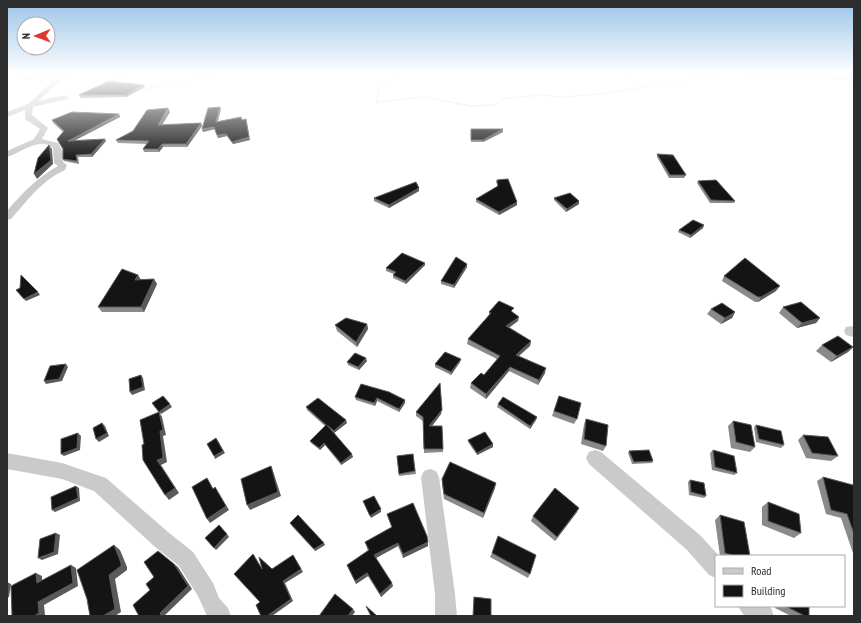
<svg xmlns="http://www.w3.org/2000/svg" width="861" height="623" font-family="'PT Sans Narrow',sans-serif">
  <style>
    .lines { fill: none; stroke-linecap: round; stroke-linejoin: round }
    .path { stroke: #cacaca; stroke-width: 1.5; stroke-dasharray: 1 1; stroke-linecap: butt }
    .street { fill: #cacaca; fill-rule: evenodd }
    .wall { fill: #8a8a8a }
    .shaded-wall { fill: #5a5a5a }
    .building { fill: #141414; stroke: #5a5a5a }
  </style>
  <rect width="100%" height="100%" fill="#fff"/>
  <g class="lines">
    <path class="path" d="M402 74 397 78 379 86 377 102 424 97 470 106 496 105 501 99 541 95 562 97 600 94 728 74
      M629 74 626 77 637 88
      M108 82 128 74
      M139 90 212 77 215 74"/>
    <path class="street" d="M43 74H68L38 101 65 95 69 97 68 99 33 107 32 115 48 128 42 139 58 143 63 152V162L67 165 65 170C42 180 27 201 11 219L7 220V211C22 193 38 177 58 166L54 163 53 148C39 136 21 153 7 157V151L34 139 40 129 25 119V110L7 117V112L28 104 57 77 25 80 15 77C19 74 37 75 43 74Z
      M746 74H813L854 77V81L798 77 749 76Z
      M851 326 854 327V337L846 335 844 331 846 327Z
      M595 450 601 452 701 536 719 556H716V578L709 575 687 550 589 464 586 458 589 452Z
      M7 453 62 463 106 478 168 532 193 552 213 583 219 598 228 608 231 616H207L198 596 179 566 154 546 94 491 62 479 7 469Z
      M430 469 436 471 439 477 455 594 457 616H435V594L421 477 424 471Z
      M738 606H767L771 608 774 616H745L742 613Z"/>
  </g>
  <path class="wall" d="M145 87 126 97 81 98 79 95Z
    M220 107 221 109 218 121 250 140 233 144 227 136 218 138 215 129 203 132 202 129Z
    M168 108 170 112 162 125 201 123 202 126 187 147H163L159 152H144L143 149 147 144 118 143 116 140 133 131Z
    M119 114 120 117 75 140 105 139 106 141 92 157H78L79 164 64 161 63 159V132L53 123 52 120Z
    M471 129H503V132L483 142H471Z
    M657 154 686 175 684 178H669L657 157Z
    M497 180 517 205 499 215 476 202V199L498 186 496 182Z
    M698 181 735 201 734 203H710L697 183Z
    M419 191 389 208 374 201V198Z
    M554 198 579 201V204L566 212 554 200Z
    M704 225 703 228 690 238 678 232 679 230Z
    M467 264V267L454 288 441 284V281Z
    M425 265 406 284 393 278V275L394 274 386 271V268Z
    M138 275 141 280 154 279 157 284 144 312H102L98 307Z
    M724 276 776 291 758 302H755L722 281Z
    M783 307 820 318 816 323 797 328 779 313Z
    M711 309 735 312 732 318 721 324 707 314Z
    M489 312 513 313 518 321 509 327 531 341 530 346 519 356 545 373 538 385 509 371 486 399 470 388 471 383 484 375 497 359 467 344 468 339 489 316Z
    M367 324 368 329 357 347 337 331 335 325Z
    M822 345 853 347 848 352 831 362 816 351Z
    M461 359 460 362 451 375 435 367V364Z
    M367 361 359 370 348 365 347 362Z
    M389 392 405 403 399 412 377 401 375 406 356 400 355 397Z
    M559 396 577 419 574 424 552 416Z
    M498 404 537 417 536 420 530 429 497 407Z
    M306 407 347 423 334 433 353 457 341 465 325 445 320 450 311 443 310 441 325 426 307 410Z
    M416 412 441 414 432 426 443 449V452L424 453 423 421 416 416Z
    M586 419 606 446 603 451 581 444 584 424Z
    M733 421 755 447 750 452 731 448 728 426Z
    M756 425 784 445 781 448 756 442 754 427Z
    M803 435 838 456 831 461 806 458 798 440Z
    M468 440 493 447 477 455 468 442Z
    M713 450 737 473 734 475 712 470 710 453Z
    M629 451 653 461 652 463 632 464 628 453Z
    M413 454 416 474 399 476 397 456Z
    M823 477 854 488V556L841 518 826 514 817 481Z
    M442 479 495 488 483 518 444 499 442 484Z
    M690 480 706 496 704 498 689 495 688 482Z
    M768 502 801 533 794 538 762 525V507Z
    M577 512 555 541 531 521 533 516Z
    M387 514 428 546 403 558 398 546 376 558 393 586 381 597 368 576 356 584 347 565 368 551 365 542 392 528 388 518Z
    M720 515 750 556H720L715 520Z
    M290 523 325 545 315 551 291 525Z
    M492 553 530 574 528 578 490 557Z
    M775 606H809V616H791L775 608Z"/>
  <path class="shaded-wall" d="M144 85 145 87 126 97 125 95Z
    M220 107 221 109 217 124 216 122Z
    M168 108 170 112 160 128 158 125Z
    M119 114 120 117 70 143 68 141Z
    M246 119 250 140 233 144 232 142Z
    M201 123 202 126 187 147 186 144Z
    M214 127 215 129 203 132 202 129Z
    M503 129V132L483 142V140Z
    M226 134 227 136 218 138 217 135Z
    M105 139 106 141 92 157 91 154Z
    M162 144 163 147 159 152 158 149Z
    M49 145 52 149 53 164 37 179 34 174Z
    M419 188V191L389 208V205Z
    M579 201V204L566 212 567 209Z
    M517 202V205L499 215V212Z
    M704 225 703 228 690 238 691 235Z
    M425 263V265L406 284 405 281Z
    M467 264V267L454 288V285Z
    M138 275 141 280H135Z
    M154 279 157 284 144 312 141 307Z
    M780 286 776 291 758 302 761 297Z
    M38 292 40 295 26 301 24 299Z
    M735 312 732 318 721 324 725 318Z
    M519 317 518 321 506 330V326Z
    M820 318 816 323 797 328 802 323Z
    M367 324 368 329 357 347 356 342Z
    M531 341 530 346 515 359 516 355Z
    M853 347 848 352 831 362 837 356Z
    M366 358 367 361 359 370 358 367Z
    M461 359 460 362 451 375V372Z
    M66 364 68 367 62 381 46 384 44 381Z
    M510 367 509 371 486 399V394Z
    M546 368 545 373 538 385 539 380Z
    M141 375 143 378 145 390 132 395 130 392Z
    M377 398V401L375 406 374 403Z
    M405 400V403L399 412V409Z
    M170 404 172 407 161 414 159 412Z
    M442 410 441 414 429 430V426Z
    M159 412 162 417 166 435 163 436 167 462 161 465 179 493 169 500 165 495 157 460 160 431Z
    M537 417 536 420 530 429V426Z
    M346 420 347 423 334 433V431Z
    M102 423 105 426 109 436 99 442 96 439Z
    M78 433 81 436 80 450 64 456 61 454Z
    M218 441 225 453 215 459 214 456Z
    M324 443 325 445 320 450 319 448Z
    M493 444V447L477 455V453Z
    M352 454 353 457 341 465V463Z
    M271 466 273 471 281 496 250 510 247 505Z
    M496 483 495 488 483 518 484 513Z
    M76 486 79 488 80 501 55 512 52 510Z
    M215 487 229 510 210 523 207 519Z
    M579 508 577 512 555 541 557 537Z
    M381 509V512L371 518 370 516Z
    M56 533 60 535 58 554 42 560 38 558Z
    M227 534 229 537 216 550 214 548Z
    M428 542V546L403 558V554Z
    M324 543 325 545 315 551 314 549Z
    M398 543V546L374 559V555Z
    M114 545 120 550 127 567V570L115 579 121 612 115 616H103L109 575Z
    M293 555 303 572 285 583 293 601 272 616H267L283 581Z
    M174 564 178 567 192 589 164 616H161L160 613Z
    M71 565 76 568 78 586 44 605 45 615 44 616H34L38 602Z
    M36 573 42 576V586L37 583Z
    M367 573 368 576 356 584 355 581Z
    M7 582 11 584 9 597 7 598Z
    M392 583 393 586 381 597 380 594Z
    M353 609 355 612 352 616H348Z"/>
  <path class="building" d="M109 81 144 85 125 95H79Z
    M220 107 216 122 241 117 242 120 246 119 249 137 232 142 226 134 217 135 214 127 202 129 208 108Z
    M168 108 158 125 201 123 186 144H162L158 149H143L149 141 116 140 133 131 147 110Z
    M72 112 119 114 68 141 105 139 91 154 76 155 77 161 63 159V149L57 139 64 131 52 120Z
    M471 129H503L483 140H471Z
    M49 145 51 160 34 174 38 158Z
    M657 154 673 155 686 175H670Z
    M508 179 517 202 499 212 476 199 498 186 497 180Z
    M716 180 735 201 711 200 698 181Z
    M416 182 419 188 389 205 374 198Z
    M570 193 579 201 567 209 554 198Z
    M693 220 704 225 691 235 679 230Z
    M402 253 425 263 405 281 393 275 396 272 386 268Z
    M456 257 467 264 454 285 441 281Z
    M745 258 780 286 761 297H758L724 276Z
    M122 269 138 275 135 280 154 279 141 307H98Z
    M21 275 38 292 24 299 16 290 20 288Z
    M499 301 514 308 511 311 519 317 506 326 531 341 516 355 546 368 539 380 510 367 486 394 471 383 481 373 484 375 500 356 468 339 491 313 489 312Z
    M801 302 820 318 802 323 783 307Z
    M722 303 735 312 725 318 711 309Z
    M346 318 367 324 356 342 335 325Z
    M838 336 853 347 837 356 822 345Z
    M445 352 461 359 451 372 435 364Z
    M355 353 366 358 358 367 347 362Z
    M66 364 59 379 44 381 50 366Z
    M141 375 143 387 130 392 129 379Z
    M440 383 442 410 429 426H442L443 449H424L423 417 416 412Z
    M361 384 389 392 405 400 399 409 377 398 374 403 355 397Z
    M163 396 170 404 159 412 152 403Z
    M559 396 581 403 577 419 554 411Z
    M503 397 537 417 530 426 498 404Z
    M318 398 346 420 334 431 327 425 352 454 341 463 324 443 319 448 310 441 326 425 306 407Z
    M159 412 163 430 160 431 163 458 157 460 175 488 165 495 143 460 142 445 144 444 140 420Z
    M586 419 608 425 606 446 584 439Z
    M733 421 751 425 755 447 736 442Z
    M102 423 107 433 96 439 93 428Z
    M756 425 781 431 784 445 759 439Z
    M485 432 493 444 477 453 468 440Z
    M78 433 77 448 61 454V439Z
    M803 435 828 437 838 456 812 453Z
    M216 438 223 451 214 456 207 444Z
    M649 450 653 461 634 462 629 451Z
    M713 450 734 456 737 473 715 467Z
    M413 454 415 471 399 474 397 456Z
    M450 462 496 483 484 513 444 494 442 479Z
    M271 466 278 492 247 505 241 479Z
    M823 477 853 485 854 488V534L847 514 831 510Z
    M207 478 213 489 215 487 226 506 207 519 192 487Z
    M690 480 704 483 706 496 691 492Z
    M76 486 78 498 52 510 51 497Z
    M555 488 579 508 557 537 533 516Z
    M374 496 381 509 370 516 363 501Z
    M768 502 799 514 801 533 768 521Z
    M413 503 427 536 428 542 403 554 398 543 374 555 392 583 380 594 367 573 355 581 347 565 369 550 365 542 392 527 387 514Z
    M298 515 324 543 314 549 290 523Z
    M720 515 744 522 750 556H735L725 553Z
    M219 525 227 534 214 548 205 538Z
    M56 533 54 552 38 558 40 539Z
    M498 536 536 555 530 574 492 553Z
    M114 545 121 563V566L109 575 115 609 103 616H90L87 599 77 570Z
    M158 551 174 564 188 586 160 613 161 616H139L133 605 150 590 146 584 154 577 144 562Z
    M253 554 262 569 259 557 272 569 293 555 301 569 283 581 291 599 267 616H261L256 605 260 602 234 574Z
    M71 565 73 583 38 602 39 613 34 616H12L11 586 36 573 37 583Z
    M335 594 353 609 348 616H319Z
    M474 597 491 599V616H473Z
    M366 606 377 616H371Z
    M785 606H809V616H805Z"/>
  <linearGradient id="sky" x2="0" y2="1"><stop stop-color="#9ac3e9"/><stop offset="0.46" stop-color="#fff"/><stop offset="1" stop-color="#fff" stop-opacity="0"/></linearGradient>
  <rect width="861" height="161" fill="url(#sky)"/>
  <rect width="861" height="623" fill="none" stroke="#2d2d2d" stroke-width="16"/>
  <rect x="715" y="555" width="130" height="52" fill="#ffffff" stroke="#ababab"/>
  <rect x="723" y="568" width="20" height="6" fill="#cacaca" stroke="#ababab"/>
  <text x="751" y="575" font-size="12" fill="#2d2d2d">Road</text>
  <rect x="723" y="585" width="20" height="12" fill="#141414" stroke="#ababab"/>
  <text x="751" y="595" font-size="12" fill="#2d2d2d">Building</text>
  <g transform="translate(36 36) rotate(269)"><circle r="19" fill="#ffffff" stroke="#ababab"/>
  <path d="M0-3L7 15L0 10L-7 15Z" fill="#e03632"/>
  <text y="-6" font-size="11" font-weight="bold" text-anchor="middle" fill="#2d2d2d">N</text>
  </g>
</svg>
